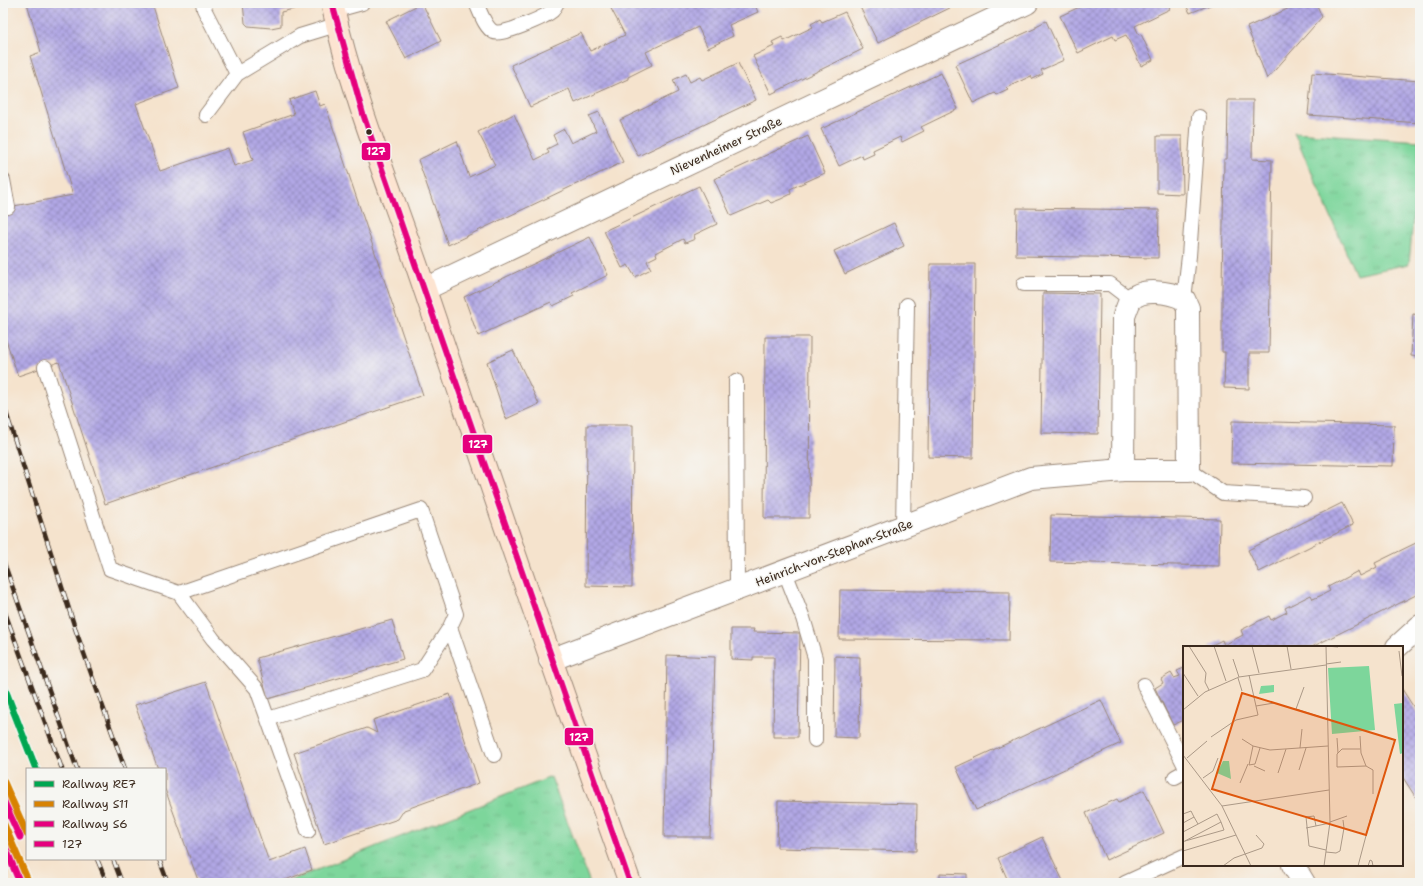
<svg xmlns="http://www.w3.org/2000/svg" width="1423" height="886" font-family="'Shantell Sans',sans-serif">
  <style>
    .park { fill: url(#park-tufts); stroke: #5c805c }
    .building { fill: url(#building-cross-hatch) }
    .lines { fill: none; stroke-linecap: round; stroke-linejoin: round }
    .lane-casing { stroke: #988676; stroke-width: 16 }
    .street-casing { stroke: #988676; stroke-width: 24 }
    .secondary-casing { stroke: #988676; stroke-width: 24 }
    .lane { stroke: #fff; stroke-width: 14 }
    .street { stroke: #fff; stroke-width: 22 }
    .secondary { stroke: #fde4d1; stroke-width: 22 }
    .rail-casing { stroke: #3b2a1e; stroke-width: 4.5 }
    .rail { stroke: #f6f6f2; stroke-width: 3; stroke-dasharray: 9; stroke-linecap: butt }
    .bus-1-casing { stroke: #f6f6f2; stroke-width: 9 }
    .bus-1 { stroke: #e5007d; stroke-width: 6 }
    .rail-1-casing { stroke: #f6f6f2; stroke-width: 10 }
    .rail-2-casing { stroke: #f6f6f2; stroke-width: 10 }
    .rail-3-casing { stroke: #f6f6f2; stroke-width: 10 }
    .rail-1 { stroke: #00a651; stroke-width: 7 }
    .rail-2 { stroke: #d78204; stroke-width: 7 }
    .rail-3 { stroke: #e6007e; stroke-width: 7 }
    .bus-dot { fill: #3b2a1e; stroke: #f6f6f2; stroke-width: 1.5 }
    .labels { text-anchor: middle; stroke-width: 3; stroke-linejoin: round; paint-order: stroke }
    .street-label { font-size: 12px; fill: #3b2a1e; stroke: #f6f6f2 }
    .inset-road { fill: none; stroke: #ab9987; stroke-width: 1 }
    .view { fill: #df570d; fill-opacity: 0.15; stroke: #df570d; stroke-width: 2 }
    .inset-edge { fill: none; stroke: #3b2a1e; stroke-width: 2 }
    .line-badge { stroke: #f6f6f2; stroke-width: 1.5 }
    .badge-label { font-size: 11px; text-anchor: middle; font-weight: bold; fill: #fff }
  </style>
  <defs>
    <pattern id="park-tufts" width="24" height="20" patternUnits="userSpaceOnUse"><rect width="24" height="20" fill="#7dd69b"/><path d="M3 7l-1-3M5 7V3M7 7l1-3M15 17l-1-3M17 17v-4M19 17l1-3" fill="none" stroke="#6db885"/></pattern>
    <pattern id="building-cross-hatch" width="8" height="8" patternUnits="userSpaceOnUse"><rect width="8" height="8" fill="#b1a7e5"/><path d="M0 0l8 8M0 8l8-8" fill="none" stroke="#9188b9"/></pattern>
  </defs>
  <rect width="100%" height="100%" fill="#f6f6f2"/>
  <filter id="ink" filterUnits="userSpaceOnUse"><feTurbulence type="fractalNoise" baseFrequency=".025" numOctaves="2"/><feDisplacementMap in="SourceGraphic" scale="8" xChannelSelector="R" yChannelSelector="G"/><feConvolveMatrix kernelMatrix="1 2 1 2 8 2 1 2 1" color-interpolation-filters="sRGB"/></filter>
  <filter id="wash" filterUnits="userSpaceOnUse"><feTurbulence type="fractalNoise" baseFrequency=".012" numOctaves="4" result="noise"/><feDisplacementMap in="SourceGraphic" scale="16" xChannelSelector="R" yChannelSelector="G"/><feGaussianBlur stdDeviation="0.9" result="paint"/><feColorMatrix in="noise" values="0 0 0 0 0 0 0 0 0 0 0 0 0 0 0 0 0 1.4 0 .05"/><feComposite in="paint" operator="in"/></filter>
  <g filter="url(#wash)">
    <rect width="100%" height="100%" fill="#f5e3cd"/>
    <path class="park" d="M1294 132 1420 141 1409 264 1356 275Z
      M551 777 590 883H284Z"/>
    <g id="blocks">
      <path class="building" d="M27 3H152L179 88 136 104 160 171 228 148 234 166 253 160 243 132 294 114 289 100 315 91 320 106 325 104 423 395 105 504 59 362 18 376 3 331V208L73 195 30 56 41 52Z
        M243 3H294V9L281 12V26L271 28 248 26 245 23Z
        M422 3 441 41 406 59 386 21Z
        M608 3H754L758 12 729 25 733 36 708 48 698 27 646 52 652 65 628 77V79L575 103 569 89 530 107 511 65 581 33 590 51 625 35Z
        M868 3H960L878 43 860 7Z
        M1088 3H1168L1170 9 1135 26 1139 35 1141 34 1153 60 1141 66 1126 35 1115 40 1113 36 1078 53 1060 16Z
        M1185 3H1215L1190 13Z
        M1301 3H1316L1322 17 1267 79 1247 27Z
        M845 12 863 49 771 94 753 56 774 46 772 42 782 37 784 41 813 27 811 24 820 19 822 22Z
        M1046 21 1064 60 1041 70 1043 74 1033 79 1031 76 1006 88 1008 90 997 95 995 93 973 103 955 65 1036 28V26Z
        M738 63 756 100 638 156 620 120 678 92 673 80 686 74 690 82 700 77 702 80Z
        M941 73 958 109 921 127 924 131 902 142 900 137 873 150 874 154 863 159 862 155 839 166 821 129Z
        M1312 73 1420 81V123L1308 115Z
        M1228 100H1253L1252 159 1272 160 1269 353H1249V389L1224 388 1225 352H1222V288L1224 159H1227Z
        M599 112 623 162 448 245 418 160 457 141 469 177 495 165 478 132 514 114 535 160 549 153 547 149 557 144 553 135 564 129 571 143 596 131 589 116Z
        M808 136 825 173 790 189 791 194 781 199 771 203 768 200 731 216 714 179Z
        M1157 136H1182L1183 194 1157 193Z
        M699 186 717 224 694 235 695 239 685 243 683 239 656 253 657 256 647 261 651 269 635 277 628 265 622 268 604 231Z
        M1017 208 1159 210 1158 258 1016 256Z
        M894 223 904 246 845 274 834 251Z
        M590 237 608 275 572 293 574 296 553 306 551 302 478 336 464 297Z
        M930 264H975L973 458 928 457Z
        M1043 293 1100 294 1098 434 1041 433Z
        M1413 314 1420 315V357L1411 356Z
        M765 337H810L809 518H764Z
        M513 350 539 404 506 419 487 362Z
        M1232 421 1394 425 1393 466 1231 463Z
        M587 425H633L632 587 586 586Z
        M1342 503 1353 525 1259 572 1248 550Z
        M1051 515 1220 519 1219 566 1050 562Z
        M1420 541V593L1312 647H1208L1222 640 1224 645 1243 635 1241 630 1269 616 1271 620 1287 612 1285 608 1311 595 1313 599 1322 595 1330 591 1328 587 1358 571 1360 576 1370 571 1377 567 1375 563Z
        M840 590 1010 592 1009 640 839 639Z
        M392 620 403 659 268 699 257 658Z
        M731 629H754L753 632 800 633 798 737H773L774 657H753V660L731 659Z
        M667 655 715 657 710 837H664Z
        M835 656 860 657 859 738 834 737Z
        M1184 668V720L1173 725 1155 688 1163 683 1161 679 1171 673 1174 678 1180 676 1177 671Z
        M206 682 269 862 305 849 312 870 277 883H199L165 789V769H158L135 705Z
        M1402 689 1420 717V804L1402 776Z
        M450 694 479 783 404 810 398 819 324 844 294 753 367 728 377 733 373 720Z
        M1101 700 1121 743 976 810 956 767Z
        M1144 790 1164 833 1106 860 1086 813 1117 799 1119 802Z
        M778 801 917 804 916 851 777 848Z
        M1042 837 1064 883H1009L998 858Z
        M940 873 967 874V883H940Z"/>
    </g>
  </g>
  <g filter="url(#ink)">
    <use href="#blocks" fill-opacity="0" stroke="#988676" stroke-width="1"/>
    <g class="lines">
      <g class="lane-casing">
        <path id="lane" d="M203 3 204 9 237 74
          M476 3C480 11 485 28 494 32 502 36 545 17 552 11 554 9 555 5 557 3
          M333 11 362 3
          M206 115 237 74 300 36 336 25
          M3 180 8 207
          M1024 284H1110L1131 300
          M1184 299 1189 256 1199 117
          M45 367 110 569 179 593 213 639 257 689 308 831
          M736 381 737 589
          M1189 470 1223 493 1304 498
          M903 527 907 305
          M785 572 803 618 815 658V740
          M179 593 421 510 456 614 450 627 422 670 268 719
          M450 627 494 755
          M1144 685 1184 764
          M1175 777 1184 772
          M1125 883 1184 856"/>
      </g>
      <g class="street-casing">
        <path id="street" d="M425 289 1027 3
          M1397 647 1420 626
          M550 660 1031 478 1123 470H1189L1188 308 1184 299C1170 292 1141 287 1130 301 1128 305 1126 311 1124 316L1123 470
          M1293 865 1304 883"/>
      </g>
      <g class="secondary-casing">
        <path id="secondary" d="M332 3C354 103 395 199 427 296 493 492 560 688 630 883"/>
      </g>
      <use href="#lane" class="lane"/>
      <use href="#street" class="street"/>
      <use href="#secondary" class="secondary"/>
      <g class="rail-casing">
        <path id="rail" d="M3 403 76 631 125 769
          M3 560 77 769
          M3 607 62 769
          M97 859 107 883
          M113 859 122 883
          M159 859 168 883"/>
      </g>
      <use href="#rail" class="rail"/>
      <g class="bus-1-casing">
        <path id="bus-1" d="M332 3 363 114 630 883"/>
      </g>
      <use href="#bus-1" class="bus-1"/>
      <g class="rail-1-casing">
        <path id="rail-1" d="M3 684 36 769"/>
      </g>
      <g class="rail-2-casing">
        <path id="rail-2" d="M3 780 27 834
          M3 822 29 883"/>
      </g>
      <g class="rail-3-casing">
        <path id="rail-3" d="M3 800 20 837
          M3 842 20 883"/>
      </g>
      <use href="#rail-1" class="rail-1"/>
      <use href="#rail-2" class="rail-2"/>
      <use href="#rail-3" class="rail-3"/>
    </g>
  </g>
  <circle class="bus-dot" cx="369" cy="132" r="3.5"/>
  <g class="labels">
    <g class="street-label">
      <text transform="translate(726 146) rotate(-25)" y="4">Nievenheimer Straße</text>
      <text transform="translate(834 553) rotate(-21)" y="4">Heinrich-von-Stephan-Straße</text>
    </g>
  </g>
  <g transform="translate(1183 646)">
    <rect width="220" height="220" fill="#f5e3cd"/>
    <path d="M220 57V107L217 108 211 58Z" fill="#7dd69b"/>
    <path d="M186 20 192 84 149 88 145 22ZM91 39V46L76 48 78 40ZM40 115H46L48 133 34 127Z" fill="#7dd69b"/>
    <path class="inset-road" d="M6 0 23 27 22 36 26 44M31 0 43 35M69 0 76 27M104 0 108 23M143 0 155 1M216 5 219 30M50 13 56 31M143 18 158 16M0 27 15 50M55 32 59 45M121 41 113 63 144 73M73 60 91 57M0 64 22 46 56 31 143 19M177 90 178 107 183 120 190 124V148M28 91 53 74 75 69 66 29M154 92 155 107M59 93 70 100M77 102 72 118 66 119 70 100 87 104 145 100M117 102 119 83M177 103H159L154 108V121L183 120M0 109 39 160 68 220M4 112 24 95M71 120 82 125M116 124 123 102M95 127 103 103M20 132 30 125 35 112M57 137 65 118M39 160 146 144M0 168 8 165 11 171M147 176 164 170M0 177 11 171 15 178M133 180 131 170 123 171 126 200 143 204M123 182 147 177M0 186 34 168 38 176M0 196 38 176 41 184 2 195M0 205 53 189M143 206 153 207 157 205 161 182 160 174M40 220 51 212 79 202 81 198 73 189M141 220 147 176 143 0M175 220 189 167M185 220 187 214 189 215 190 220"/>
    <path class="view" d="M59 47 212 94 183 189 29 143Z"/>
    <rect width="220" height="220" class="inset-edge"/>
  </g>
  <g class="line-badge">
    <rect x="361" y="142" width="30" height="19" rx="4" fill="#e5007d"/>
    <rect x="462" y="434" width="31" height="20" rx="4" fill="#e5007d"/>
    <rect x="564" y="727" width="30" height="19" rx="4" fill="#e5007d"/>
  </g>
  <g class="badge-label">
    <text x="376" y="155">127</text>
    <text x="478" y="448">127</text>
    <text x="579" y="741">127</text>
  </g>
  <rect width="1423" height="886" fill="none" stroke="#f6f6f2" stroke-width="16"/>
  <rect x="26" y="768" width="140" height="92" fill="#f6f6f2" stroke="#aba49d"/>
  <rect x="34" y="781" width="20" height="6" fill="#00a651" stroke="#aba49d"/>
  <text x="62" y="788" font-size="12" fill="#3b2a1e">Railway RE7</text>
  <rect x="34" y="801" width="20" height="6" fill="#d78204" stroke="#aba49d"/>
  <text x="62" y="808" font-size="12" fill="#3b2a1e">Railway S11</text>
  <rect x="34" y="821" width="20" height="6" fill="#e6007e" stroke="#aba49d"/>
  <text x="62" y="828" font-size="12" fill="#3b2a1e">Railway S6</text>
  <rect x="34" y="841" width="20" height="6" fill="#e5007d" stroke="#aba49d"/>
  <text x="62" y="848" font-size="12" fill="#3b2a1e">127</text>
</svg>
